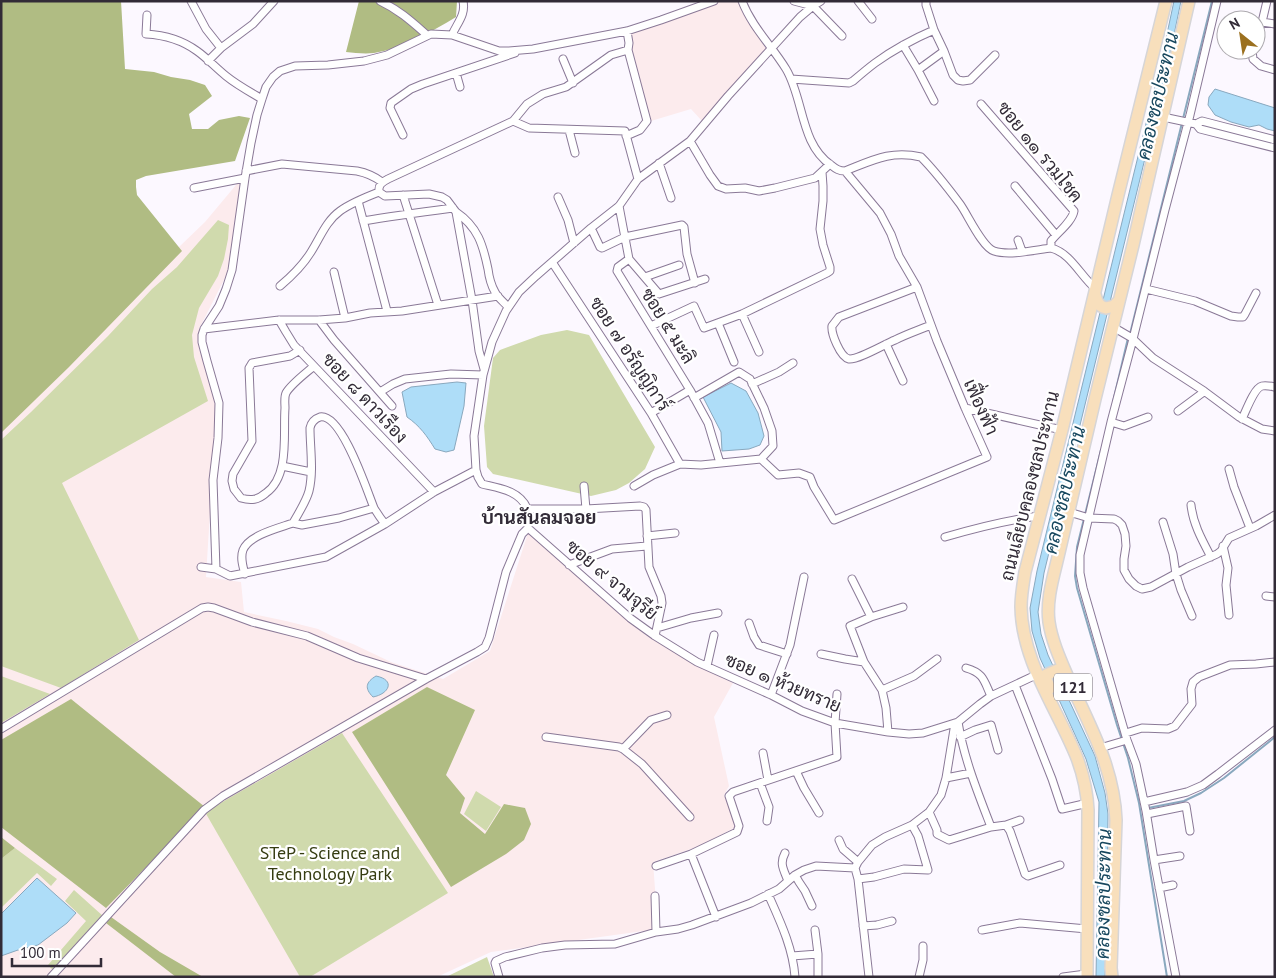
<svg xmlns="http://www.w3.org/2000/svg" width="1276" height="978" font-family="'PT Sans',Sarabun,sans-serif">
  <style>
    .education { fill: #fcebed }
    .green { fill: #d0daad }
    .forest { fill: #b0bc83 }
    .water { fill: #aeddf8; stroke: #89a8be }
    .lines { fill: none; stroke-linecap: round; stroke-linejoin: round }
    .stream { stroke: #89a8be; stroke-width: 2 }
    .minor-casing { stroke: #8a7997; stroke-width: 9 }
    .primary-casing { stroke: #d6d5d7; stroke-width: 14 }
    .minor { stroke: #fff; stroke-width: 7 }
    .primary { stroke: #f8dfbc; stroke-width: 11 }
    .labels { text-anchor: middle; stroke-width: 4.5; stroke-linejoin: round; paint-order: stroke }
    .shield { fill: #fff; stroke: #706b73; stroke-width: 1 }
    .shield-label { font-size: 16px; font-weight: bold; fill: #322b37 }
    .street-label { font-size: 18px; fill: #322b37; stroke: #fff }
    .park-label { font-size: 18px; fill: #363d12; stroke: #fff }
    .water-label { font-size: 19px; font-style: italic; fill: #17475e; stroke: #fff }
    .neighbourhood-label { font-size: 19px; font-weight: bold; fill: #322b37; stroke: #fff }
  </style>
  <rect width="100%" height="100%" fill="#fcf8ff"/>
  <path class="education" d="M717 1H738L744 15 767 50 702 121 691 109 651 121 628 34Z
    M241 179 229 270 199 329V349L217 399 206 577 241 582 244 612 286 621 318 629 334 637 353 644 391 662 443 679 490 651 528 533 647 636 695 665 733 683 714 717 729 786 724 795 736 827 697 847 653 862 658 929 491 952 439 976 440 977H1V418L205 222Z"/>
  <path class="green" d="M218 220 229 225 228 239 224 259 218 276 199 308 192 335 194 357 208 401 62 483 139 640 61 688 1 666V440L31 412 108 336 152 289 177 267Z
    M567 330 589 335 655 447 645 469 629 483 616 490 591 496 493 474 487 467 484 426 493 358 500 350 541 335Z
    M1 676 50 694 1 723Z
    M342 733 448 893 310 977H300L205 812Z
    M476 791 501 807 486 831 464 814Z
    M15 848 57 879 51 886 37 873 1 908V859Z
    M74 890 103 916 54 971 48 965 86 921 65 901Z
    M487 957 494 977H446Z"/>
  <path class="forest" d="M1 1H121L125 69 154 72 171 77 190 80 205 85 212 96 189 114 192 129H208L219 120 239 116 250 118 235 161 146 176 136 180V187L137 195 182 251 69 367 1 433Z
    M359 1H457L456 17C431 32 403 48 374 53 365 54 355 53 346 52Z
    M427 687 475 710 446 775 465 798 460 813 485 834 504 804 525 808 531 824 524 840 506 854 451 887 352 732Z
    M71 699 205 807 106 908 1 827V740Z
    M1 837 15 848 1 859Z
    M111 917 160 952 203 977H176L106 923Z"/>
  <path class="water" d="M1174 1H1181L1168 64 1044 573 1038 612 1041 634 1048 655 1095 756 1105 793 1108 814 1107 900 1105 977H1096L1099 802 1086 759 1040 658 1032 631 1030 608 1037 571 1161 62Z
    M1215 89 1275 108V131L1267 129 1259 125 1249 127 1231 122 1215 115 1208 105 1209 97Z
    M457 382 466 383 464 406 454 450 446 452 435 449C427 436 420 426 407 417L402 392 411 387Z
    M731 383 746 391 758 413 764 436 760 445 749 449 722 451 721 432 703 397Z
    M376 676C396 680 389 694 373 697 364 688 366 682 376 676Z
    M37 878 76 913 67 923 38 945 18 950 1 956V914Z"/>
  <g class="lines">
    <path class="stream" d="M1130 334 1212 1
      M1113 402 1128 338
      M1101 450 1077 547 1075 576 1077 588 1117 725 1128 758 1139 803 1167 977
      M1148 808 1184 801 1201 793 1224 778 1275 737"/>
    <g class="minor-casing">
      <path id="minor" d="M191 1 206 29 221 48
        M380 1C399 10 411 21 427 35
        M742 1C752 27 772 46 786 69 804 99 800 144 831 165 836 169 839 171 845 171 873 160 891 150 921 157 935 171 948 188 960 204 968 215 982 247 994 251 1009 256 1035 250 1051 248 1071 253 1081 277 1096 289
        M794 1 813 6 842 36
        M858 1 872 19
        M926 1V5L934 30 944 51 953 75 958 80 963 81 970 80 995 55
        M147 15 146 34C164 35 182 40 197 51 207 58 216 68 226 76 237 85 250 92 262 99
        M1262 22 1275 24
        M452 35C457 23 466 15 463 1
        M1256 37 1262 22 1267 1
        M903 45 918 70 944 51
        M1252 50 1253 59 1261 66 1275 70
        M563 59 573 83
        M208 61 221 48 253 24 274 1
        M918 70 934 101
        M456 73 460 87
        M791 79 849 83 853 81C860 75 867 69 875 63 893 50 913 39 934 30
        M981 104 1074 211C1072 222 1058 232 1051 241V248
        M1163 117 1196 124 1202 121 1275 140
        M513 121 529 128 625 131 638 179
        M1196 124 1200 129 1275 148
        M569 130 575 153
        M403 135 390 108 391 103 411 89 423 84 515 53
        M626 136 640 130 647 121 628 50 629 43 627 31
        M690 141 710 175 718 186 726 189 745 188 759 191 775 188 815 178 830 164
        M659 163 671 198
        M246 171 282 164 357 171C367 173 374 176 382 182
        M1015 186 1056 235
        M194 188 245 178
        M379 192C378 185 382 182 388 179L513 121 527 104 543 94 566 87 611 55 628 50
        M379 192 385 196 429 194 442 197 447 200 456 212 472 300 479 351 484 369
        M403 195 438 305
        M558 197 568 220 574 243
        M358 201 387 311
        M619 206 629 259 618 267 617 271 690 390 708 423 720 463
        M456 212C478 227 483 245 488 269 489 277 491 285 495 292 498 298 504 302 508 307
        M363 221C393 216 423 212 453 208
        M591 228 600 247 602 248 625 237 682 225 684 227 687 254 695 283
        M1018 240 1022 251
        M629 259 659 294 705 279
        M552 262 651 413 680 464
        M334 272 345 318
        M645 277 679 265
        M280 286C292 276 303 265 311 252 320 238 326 221 340 211 351 203 366 197 379 192
        M917 287 839 317 832 326C831 333 840 357 849 359 858 360 885 344 895 340 907 334 919 330 931 325
        M1146 289 1195 301 1231 316 1238 317H1243L1245 314 1256 293
        M742 314 759 352
        M279 320 286 332 294 345 434 492
        M319 320 334 340 392 406
        M718 323 734 362
        M651 326 694 306 704 328 742 314 827 273 830 271V267L823 245 820 229 823 201V186L822 172
        M1113 327 1132 338 1153 358 1204 391 1239 417 1262 429 1275 431
        M204 329 279 320H319L345 318 370 313 402 311 498 296
        M886 344 903 381
        M300 350 290 356 252 363 249 368 252 441 233 474 232 481 234 489 241 498C251 501 258 500 266 493 290 476 283 434 285 408 285 404 284 397 286 393 291 384 306 373 314 366
        M752 384 779 372 793 363
        M380 392 393 384 405 379 451 374 483 375
        M965 408 1062 430
        M1178 411 1201 394 1204 391
        M651 413 690 390
        M1242 419C1246 411 1254 388 1262 386 1266 385 1270 386 1275 387
        M1111 422 1124 426 1148 417
        M761 459 778 475 799 473 810 477 814 487 834 520 987 457 965 408 937 341 917 287 899 256 891 234 880 213 845 171
        M282 466 311 472
        M1229 469 1234 487 1250 528
        M584 486 586 509
        M634 486 653 475 680 464 701 465 761 459 773 446 772 431 764 408 750 379 739 372 694 398
        M1191 505C1193 524 1202 540 1211 557
        M528 509H586L640 506 644 507 646 510 649 567 661 596 662 603 655 636
        M1069 512 1089 518 1114 519 1118 521 1122 525 1125 534 1126 546 1124 559V570L1129 579 1136 586 1142 589 1151 587 1188 567 1217 554 1221 551 1229 538 1256 526 1275 515
        M1163 522 1173 554 1176 574 1181 590 1192 616
        M293 523 302 525 339 518 374 508
        M528 528 630 618 655 636 697 662 771 695 802 711 835 723 888 732 909 734 923 733 958 722 980 704 991 696 1038 674
        M647 536 675 533
        M945 537C976 528 1007 520 1039 516
        M1223 546 1228 568 1226 585 1229 615
        M569 565 612 549 647 546
        M201 567 216 569 230 576 326 557 385 524 434 492 476 470
        M216 569 213 480 218 438 219 403 207 361 202 342V335L204 329 219 306 226 289 232 270 245 178 251 143 257 115 262 99 266 87 273 77 280 71 295 66 328 65 364 61 387 55 431 34 452 35 499 51H509L533 49 627 31 661 20 714 1
        M245 574C243 567 240 558 243 550 249 535 279 528 293 523 299 512 306 502 309 491 314 471 310 448 310 428 311 423 314 419 320 417 342 413 367 491 374 508 377 513 381 519 385 524
        M852 579 871 617 850 626 864 662 882 690 886 708 888 732
        M1266 596 1275 597
        M871 617 903 607
        M749 623 754 637 759 645 787 654
        M657 628 691 618 718 613
        M821 654 845 659 864 662
        M707 666 714 635
        M966 668C984 673 984 681 991 696
        M1015 685 1052 779 1062 809 1088 803
        M882 690 914 676 937 659
        M771 695 790 645 804 577
        M958 722C964 759 978 793 991 827L1006 825 1010 831 1025 874 1028 876 1060 865
        M1 729 202 608 208 607 214 608 252 622 307 636 358 658 426 679
        M1126 733 1142 728 1168 729 1175 726 1192 704 1191 689 1193 682 1199 677 1230 665 1256 664 1275 662
        M546 737 619 747 623 749 651 720 667 715
        M960 737 975 730 991 725 998 750
        M1100 748 1127 740
        M623 749 642 764 690 817
        M763 753 768 780
        M796 771 804 788 819 813
        M946 778 971 773
        M760 783 769 807 767 821
        M1144 802 1187 792 1203 785 1218 774 1275 730
        M929 812 937 830V834L949 840 991 827
        M1147 814 1186 806 1190 831
        M1006 825 1020 820
        M839 840 843 849 858 862
        M785 853C779 864 784 870 788 881
        M691 854 716 917
        M1154 860 1180 856
        M656 866 691 854 737 832 739 826 729 796 733 792 837 757 835 723 837 694
        M795 875 799 882 805 891 812 906
        M858 879 874 877 904 869 928 870 918 836 912 825
        M1159 888 1173 885
        M768 894C780 921 793 948 795 977
        M655 896 656 932
        M863 926 877 925 892 921
        M815 930 818 954
        M982 930 1020 923 1087 929
        M792 956 818 954V977
        M51 977 204 810 223 796 426 679 477 652 485 647 489 638 506 572 522 534 528 528C528 521 529 513 527 508 519 490 498 488 482 484L478 477 476 470 474 436 483 375 492 342 506 311 519 292 536 276 591 228 619 206 638 179 690 141 728 96 800 17 813 6 821 1
        M499 977 495 963 496 961 505 957 542 948 565 945 615 944 656 932 678 929 692 925 751 903 779 889 795 875 804 870 816 866 855 868
        M869 977 858 879 855 868 858 862 872 845 885 837 912 825 929 812 941 795 946 778 955 723
        M919 977 923 960V946
        M1063 977 1086 974
        M1176 977 1154 860 1146 811 1136 764 1127 740 1083 588 1080 573V555L1111 422 1133 339 1165 210 1190 115 1217 1"/>
    </g>
    <g class="primary-casing">
      <path id="primary" d="M1095 294C1097 302 1098 306 1106 308L1114 306 1119 301
        M1050 688 1046 680V675L1060 669 1062 670 1066 679
        M1087 977 1088 810C1087 792 1083 774 1077 758 1057 708 1022 662 1021 607 1021 595 1023 584 1025 572L1062 430 1118 195 1166 1
        M1112 977 1111 968 1116 820C1114 768 1090 726 1069 680 1061 661 1052 642 1049 622 1046 601 1053 578 1058 557L1095 399 1133 245 1189 1"/>
    </g>
    <use href="#minor" class="minor"/>
    <use href="#primary" class="primary"/>
  </g>
  <g class="labels">
    <rect class="shield" x="1054" y="673.5" width="38" height="27" rx="4"/>
    <g class="shield-label">
      <text x="1073" y="693">121</text>
    </g>
    <g class="street-label">
      <text transform="translate(1040 152) rotate(51)" y="6">ซอย ๑๑ รวมโชค</text>
      <text transform="translate(668 326) rotate(58)" y="6">ซอย ๕ มะลิ</text>
      <text transform="translate(630 354) rotate(57)" y="6">ซอย ๗ อรัญญิการ์</text>
      <text transform="translate(365 398) rotate(47)" y="6">ซอย ๘ ดาวเรือง</text>
      <text transform="translate(981 407) rotate(66)" y="6">เฟื่องฟ้า</text>
      <text transform="translate(1030 486) rotate(-76)" y="6">ถนนเลียบคลองชลประทาน</text>
      <text transform="translate(612 580) rotate(40)" y="6">ซอย ๙ จามจุรีย์</text>
      <text transform="translate(783 683) rotate(23)" y="6">ซอย ๑ ห้วยทราย</text>
    </g>
    <g class="park-label">
      <text x="330" y="859">STeP - Science and<tspan x="330" dy="21">Technology Park</tspan></text>
    </g>
    <g class="water-label">
      <text transform="translate(1157 96) rotate(-77)" y="7">คลองชลประทาน</text>
      <text transform="translate(1064 490) rotate(-77)" y="7">คลองชลประทาน</text>
      <text transform="translate(1103 894) rotate(-89)" y="7">คลองชลประทาน</text>
    </g>
    <g class="neighbourhood-label">
      <text x="539" y="524">บ้านสันลมจอย</text>
    </g>
  </g>
  <rect width="1276" height="978" fill="none" stroke="#322b37" stroke-width="5"/>
  <g transform="translate(1241 35) rotate(330)"><circle r="24" fill="#ffffff" stroke="#adaaaf"/>
  <path d="M0-4L9 19L0 12L-9 19Z" fill="#9b701f"/>
  <text y="-8" font-size="14" font-weight="bold" text-anchor="middle" fill="#322b37">N</text>
  </g>
  <path d="M12 958v8h89v-8" fill="none" stroke="#322b37" stroke-width="2.5"/>
  <text x="20" y="958" font-size="15" fill="#322b37" stroke="#ffffff" stroke-width="4" paint-order="stroke">100 m</text>
</svg>
